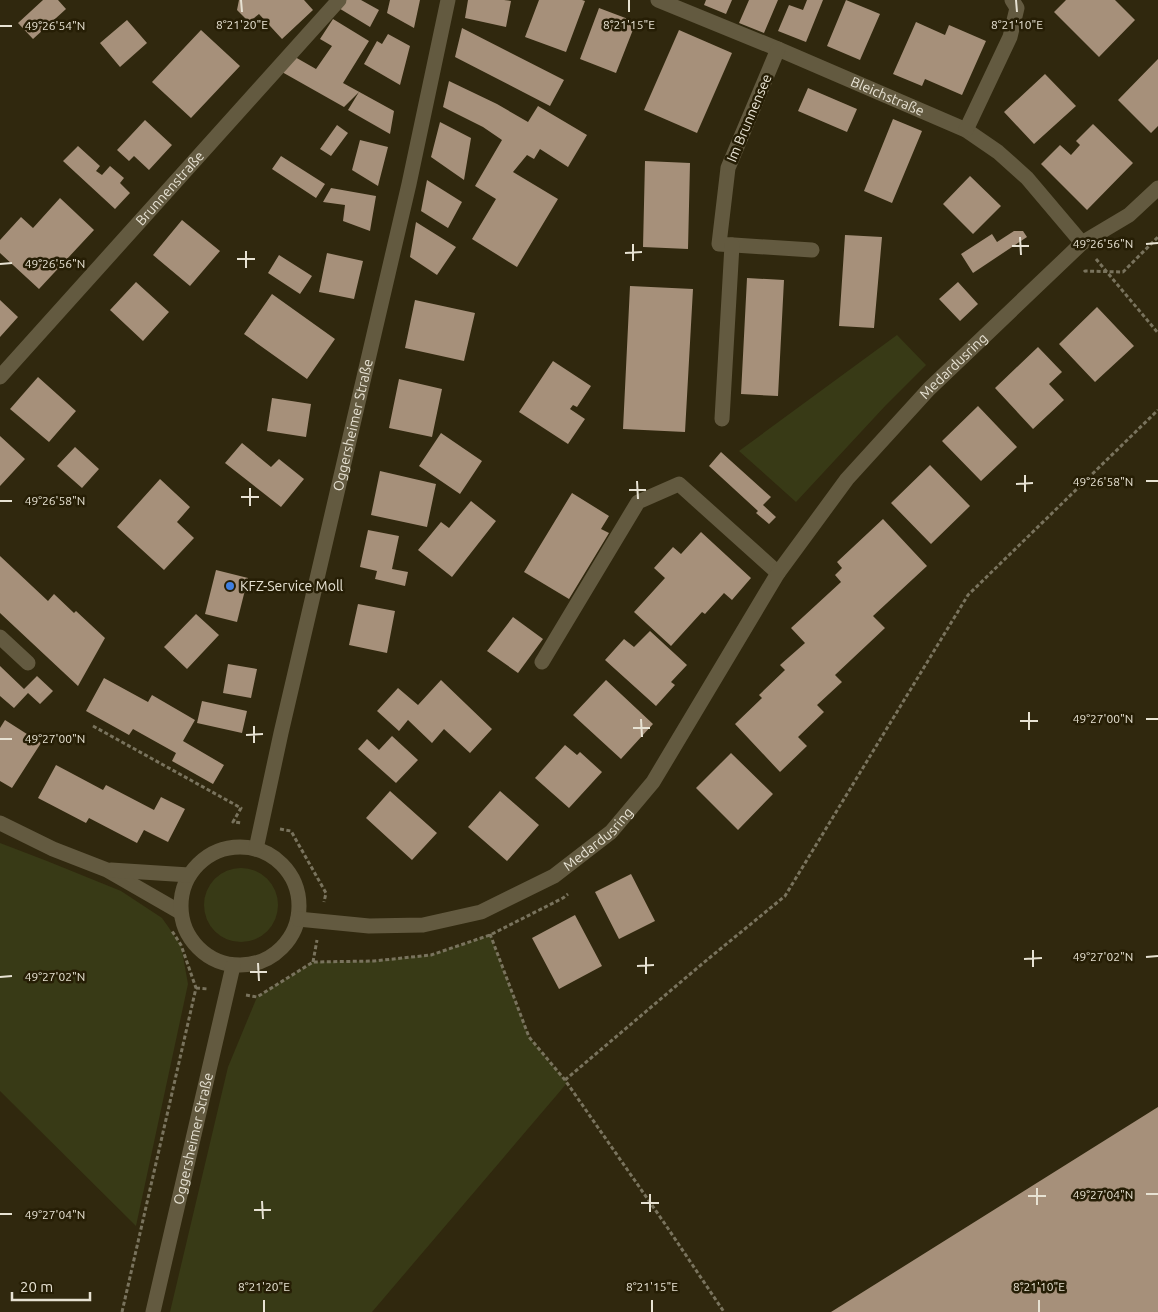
<svg xmlns="http://www.w3.org/2000/svg" width="1158" height="1312" font-family="Ubuntu,sans-serif">
  <style>
    .green { fill: #383a16 }
    .building { fill: #a6907a }
    .lines { fill: none; stroke-linecap: round; stroke-linejoin: round }
    .path { stroke: #79735d; stroke-width: 3; stroke-dasharray: 4 2.5; stroke-linecap: butt }
    .minor { stroke: #635a40; stroke-width: 15 }
    .ticks { fill: none; stroke: #e7e2d3; stroke-width: 2 }
    .shop-dot { fill: #3f7fe0; stroke: #261e05; stroke-width: 2 }
    .labels { text-anchor: middle; stroke-width: 5; stroke-linejoin: round; paint-order: stroke }
    .street-label { font-size: 14px; fill: #e7e2d3; stroke: #261e05 }
    .poi-label { font-size: 14px; fill: #e7e2d3; stroke: #261e05; text-anchor: start }
    .ticks-label { font-size: 12px; text-anchor: middle; fill: #e7e2d3; stroke: #261e05; stroke-width: 5; stroke-linejoin: round; paint-order: stroke }
  </style>
  <rect width="100%" height="100%" fill="#30280e"/>
  <path class="green" d="M897 335 926 365 886 405 796 502 739 451Z
    M0 843 47 861 121 891 162 918 181 945 188 984 136 1226 0 1091Z
    M204 905a37 37 0 1 1 74 0a37 37 0 1 1-74 0Z
    M490 935 529 1037 567 1083 372 1312H170L228 1067 257 997 313 962 374 961 431 955Z"/>
  <path class="building" d="M43 0H58L66 9 33 39 18 23Z
    M239 0H304L313 10 282 39 259 14 249 22 237 10Z
    M343 0H361L379 10 370 27 337 7Z
    M390 0H420L414 28 387 13Z
    M468 0H504L511 1 506 27 465 18Z
    M539 0H582L585 1 566 52 525 37Z
    M706 0H732L726 14 704 5Z
    M749 0H778L764 33 739 23Z
    M807 0H823L806 42 778 31 789 5 803 10Z
    M846 0 880 14 860 60 827 46Z
    M1066 0H1115L1135 20 1099 57 1054 12Z
    M599 8 636 22 616 73 580 59Z
    M333 19 369 41 343 83 394 111 390 134 348 110 359 92 344 107 282 72 295 57 316 69 332 46 320 39Z
    M127 20 147 43 120 67 100 43Z
    M916 22 945 35 949 25 986 41 962 95 925 79 922 86 893 74Z
    M462 28 564 80 550 106 455 57Z
    M201 30 240 66 191 118 152 82Z
    M679 30 732 53 697 133 644 110Z
    M388 34 410 46 400 85 364 64 377 41 382 44Z
    M1158 59V126L1151 133 1118 100Z
    M1045 74 1076 106 1034 144 1004 112Z
    M449 81 497 104 528 122 538 106 587 135 568 167 540 149 534 159 527 155 513 172 558 199 517 267 472 239 496 199 475 186 502 140 483 127 443 107Z
    M808 88 857 109 847 132 798 111Z
    M893 119 922 131 892 203 864 191Z
    M145 120 172 145 149 170 134 156 129 161 117 150Z
    M440 122 471 138 464 180 431 157Z
    M1093 124 1133 163 1087 210 1041 164 1060 145 1071 155 1080 145 1076 141Z
    M337 125 348 133 331 156 320 149Z
    M360 140 388 147 378 186 352 170Z
    M78 146 100 166 96 171 102 175 110 166 124 178 120 183 130 193 115 209 63 161Z
    M281 156 325 184 316 198 272 169Z
    M645 161 690 163 688 249 643 247Z
    M970 176 1001 206 973 234 943 204Z
    M427 180 462 202 448 228 421 211Z
    M331 188 376 196 370 231 343 221 345 205 323 202Z
    M60 198 94 230 39 289 0 253V240L21 217 33 228Z
    M182 220 220 251 190 286 153 255Z
    M416 222 456 247 437 275 410 257Z
    M1014 231H1023L1027 237 973 273 961 254 992 234 997 242Z
    M845 235 882 237 874 328 839 326Z
    M327 253 363 261 354 299 319 292Z
    M279 255 312 276 300 294 268 273Z
    M747 278 784 280 778 396 741 394Z
    M136 282 169 312 143 341 110 310Z
    M958 282 978 304 960 321 939 299Z
    M630 286 693 289 685 432 623 429Z
    M272 294 335 339 307 379 244 334Z
    M0 300 18 317 0 337Z
    M415 300 475 313 464 361 405 348Z
    M1097 307 1134 346 1095 382 1059 344Z
    M1038 347 1062 372 1049 384 1064 400 1033 429 995 388Z
    M553 361 591 386 577 407 573 405 570 409 585 419 568 444 519 412Z
    M38 377 76 411 49 442 10 409Z
    M399 379 442 389 432 437 389 428Z
    M272 398 311 404 306 437 267 431Z
    M978 406 1017 447 981 481 942 441Z
    M441 433 482 461 460 494 419 466Z
    M0 436 25 459 0 486Z
    M242 443 271 467 279 459 304 479 281 507 225 463Z
    M75 447 99 469 82 488 57 466Z
    M721 452 771 497 763 505 776 517 769 524 756 513 758 511 709 466Z
    M930 465 970 506 931 544 891 503Z
    M380 471 436 484 427 527 371 515Z
    M160 479 190 507 177 522 194 538 164 570 117 527Z
    M572 493 609 516 601 529 609 533 569 599 524 572Z
    M471 501 496 521 452 577 418 550 441 522 449 528Z
    M883 519 927 566 873 616 885 628 835 675 842 682 817 705 824 712 798 737 807 746 780 772 735 724 762 698 759 695 785 670 780 665 805 643 791 628 841 582 835 575 842 568 837 562Z
    M368 530 399 536 392 569 408 572 405 586 375 579 377 571 360 567Z
    M701 532 751 578 732 600 724 593 705 614 702 612 671 646 634 612 665 578 654 568 673 547 681 554Z
    M0 556 48 601 54 594 74 613 76 611 105 638 78 686 0 613Z
    M216 570 248 578 237 622 205 614Z
    M358 604 395 611 387 653 349 645Z
    M196 614 219 635 187 669 164 647Z
    M513 617 543 639 518 673 487 651Z
    M650 631 687 665 671 682 675 685 656 706 605 660 624 639 634 647Z
    M228 664 257 669 251 698 223 693Z
    M0 666 24 689 37 676 53 691 40 704 28 693 14 708 0 696Z
    M104 678 148 702 152 695 195 720 183 741 224 765 213 784 172 761 176 753 133 729 129 735 86 711Z
    M441 680 492 729 470 753 444 729 432 743 408 720 399 731 377 711 398 688 418 705Z
    M606 680 653 724 621 759 573 715Z
    M202 701 247 711 242 733 197 723Z
    M5 720 41 743 12 788 0 781V728Z
    M392 736 418 760 396 783 358 749 367 739 379 750Z
    M565 745 577 755 580 752 602 772 569 808 535 778Z
    M731 753 773 794 738 830 696 788Z
    M56 765 103 790 106 785 154 810 161 797 185 809 168 842 144 830 137 843 89 818 86 823 38 798Z
    M390 791 437 833 412 860 366 818Z
    M500 791 539 825 507 861 468 827Z
    M631 874 655 921 619 939 595 892Z
    M575 915 602 966 559 989 532 938Z
    M1158 1107V1312H831Z"/>
  <g class="lines">
    <path class="path" d="M1096 259 1158 333
      M1084 272 1085 271 1123 272 1158 237
      M93 726 241 808 233 822 242 823
      M280 829 291 831 326 893 324 902
      M490 934 529 1037 565 1080 665 1224 724 1312
      M313 962 317 940
      M196 988 208 989
      M246 995 257 997 313 962 374 961 431 955 490 935 563 898 568 894
      M565 1080 702 964 785 896 968 595 1158 410
      M122 1312 196 988 181 945 172 931"/>
    <g class="minor">
      <path id="s1" d="M658 0 778 49 966 130 998 152 1027 178 1082 243"/>
      <path d="M778 49 728 168 719 244 812 250"/>
      <path d="M966 130 1010 37 1017 8 1012 0"/>
      <path id="s2" d="M0 377 339 0"/>
      <path d="M722 419 732 245"/>
      <path d="M0 637 28 663"/>
      <path d="M542 662 638 502 679 484 778 573"/>
      <path d="M0 823 53 849 107 870 180 912"/>
      <circle cx="240" cy="906" r="59"/>
      <path id="s3" d="M256 849 281 733 409 184 448 0"/>
      <path d="M111 870 189 875"/>
      <path id="s4" d="M298 919 369 926 423 925 481 912 554 876 611 832 653 782 778 573 847 479 929 389 1082 243 1129 215 1158 188"/>
      <path id="s5" d="M153 1312 233 966"/>
    </g>
  </g>
  <path class="ticks" d="M241 0 242 12M629 0V12M1016 0 1017 12M0 26H12M1020 237 1021 255M633 244V261M1146 244 1158 243M1012 246H1029M246 251V268M625 253 642 252M237 259H255M0 264 12 263M1025 475V492M637 481 638 499M1146 481H1158M1016 484 1033 483M250 488V506M629 490H646M241 497H259M0 501H12M1029 712V730M641 719 642 737M1146 719H1158M1020 721H1038M254 726V743M633 728H650M246 735 263 734M0 739H12M1033 950V967M646 957V974M1146 957 1158 956M1024 959 1042 958M258 963 259 981M637 966 654 965M250 972H267M0 977 12 976M1037 1188V1205M650 1194V1212M1146 1194H1158M1028 1196H1046M262 1201 263 1219M641 1203H659M254 1210H271M0 1214H12M264 1300V1312M652 1300V1312M1039 1300V1312"/>
  <circle class="shop-dot" cx="230" cy="586" r="5"/>
  <g class="labels">
    <g class="street-label">
      <text dy="5" stroke="none"><textPath href="#s1" startOffset="249">Bleichstraße</textPath></text>
      <text transform="translate(749 118) rotate(-67)" y="5">Im Brunnensee</text>
      <text dy="5" stroke="none"><textPath href="#s2" startOffset="254">Brunnenstraße</textPath></text>
      <text dy="5" stroke="none"><textPath href="#s4" startOffset="919">Medardusring</textPath></text>
      <text dy="5" stroke="none"><textPath href="#s3" startOffset="435">Oggersheimer Straße</textPath></text>
      <text dy="5" stroke="none"><textPath href="#s4" startOffset="324">Medardusring</textPath></text>
      <text dy="5" stroke="none"><textPath href="#s5" startOffset="178">Oggersheimer Straße</textPath></text>
    </g>
    <g class="poi-label">
      <text x="240" y="591">KFZ-Service Moll</text>
    </g>
  </g>
  <g class="ticks-label">
    <text x="242" y="29">8°21'20"E</text>
    <text x="629" y="29">8°21'15"E</text>
    <text x="1017" y="29">8°21'10"E</text>
    <text x="55" y="30">49°26'54"N</text>
    <text x="1103" y="248">49°26'56"N</text>
    <text x="55" y="268">49°26'56"N</text>
    <text x="1103" y="486">49°26'58"N</text>
    <text x="55" y="505">49°26'58"N</text>
    <text x="1103" y="723">49°27'00"N</text>
    <text x="55" y="743">49°27'00"N</text>
    <text x="1103" y="961">49°27'02"N</text>
    <text x="55" y="981">49°27'02"N</text>
    <text x="1103" y="1199">49°27'04"N</text>
    <text x="55" y="1219">49°27'04"N</text>
    <text x="264" y="1291">8°21'20"E</text>
    <text x="652" y="1291">8°21'15"E</text>
    <text x="1039" y="1291">8°21'10"E</text>
  </g>
  <path d="M12 1292v8h78v-8" fill="none" stroke="#e7e2d3" stroke-width="2.5"/>
  <text x="20" y="1292" font-size="15" fill="#e7e2d3" stroke="#261e05" stroke-width="4" paint-order="stroke">20 m</text>
</svg>
